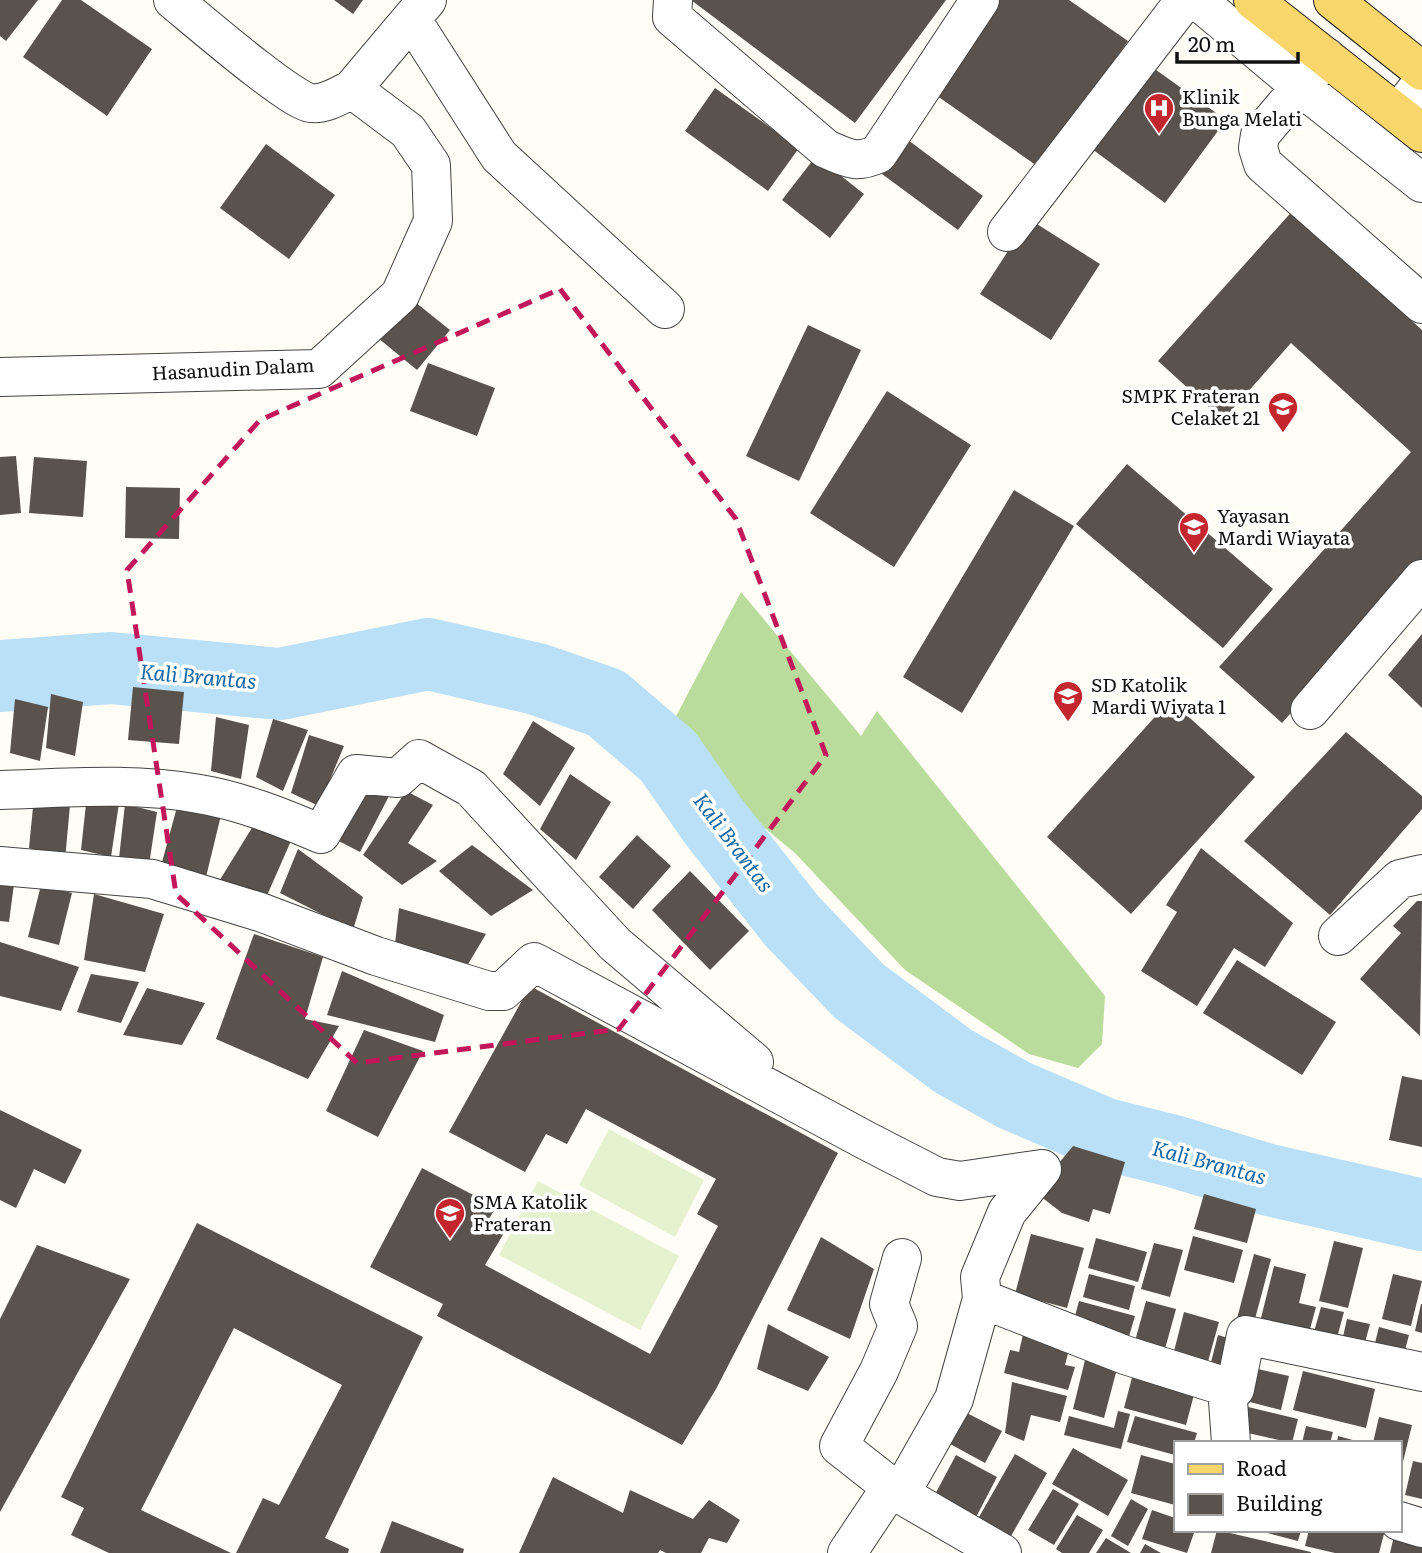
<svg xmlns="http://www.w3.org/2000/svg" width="1422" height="1553" font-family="Literata,serif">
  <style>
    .forest { fill: #b9dc9c }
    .pitch { fill: #e6f2cf }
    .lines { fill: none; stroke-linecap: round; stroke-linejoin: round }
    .river { stroke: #b9e0f7; stroke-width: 72 }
    .building { fill: #5a524d }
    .minor-casing { stroke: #444; stroke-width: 40 }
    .major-casing { stroke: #222; stroke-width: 40 }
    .minor { stroke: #fff; stroke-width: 38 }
    .major { stroke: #f9d66b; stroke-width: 38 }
    .marked { fill: none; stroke: #c2185b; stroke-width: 5; stroke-dasharray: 14 9; stroke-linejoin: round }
    .labels { text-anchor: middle; stroke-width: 7; stroke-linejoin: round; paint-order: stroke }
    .poi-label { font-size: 19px; fill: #111; stroke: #fff; text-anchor: start }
    .street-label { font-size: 19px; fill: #111; stroke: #fff }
    .water-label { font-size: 21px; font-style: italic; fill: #1768a6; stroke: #fff }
  </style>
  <rect width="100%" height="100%" fill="#fffdf5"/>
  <path class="forest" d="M741 592 861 736 877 711 1105 996 1102 1044 1078 1068 1029 1054 905 970 795 853 733 802 671 726Z"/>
  <path class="pitch" d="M609 1129 704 1180 675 1237 579 1185Z
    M538 1181 679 1256 640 1330 499 1255Z"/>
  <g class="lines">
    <path class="river" d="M0 676 111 668 280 684 428 654 537 679 606 703 668 756 714 822 792 921 859 991 953 1061 1014 1095 1105 1134 1173 1151 1265 1179 1422 1215"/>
  </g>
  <path class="building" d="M0 0H38L6 41 0 36Z
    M62 0H81L152 49 107 116 23 57Z
    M334 0H363L353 14Z
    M691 0H946L855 123Z
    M997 0H1069L1128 41 1040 168 933 93Z
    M1152 67 1226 120 1165 203 1092 149Z
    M715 88 799 148 768 191 685 131Z
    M908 140 983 196 958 230 882 174Z
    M266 144 335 195 289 259 220 208Z
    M816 156 864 194 830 238 782 200Z
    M1296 207 1356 270 1422 330V566L1282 723 1219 667 1411 452 1291 343 1223 420 1158 361Z
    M1029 219 1100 264 1051 340 980 294Z
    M410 298 450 330 417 370 378 338Z
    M808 325 861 350 799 481 746 456Z
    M428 363 495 388 477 436 410 411Z
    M887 391 971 445 894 567 810 513Z
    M16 456 21 513 0 515V457Z
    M34 457 87 461 83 517 29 513Z
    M1127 464 1273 589 1223 648 1076 524Z
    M126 487 180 488 179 539 125 538Z
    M1014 490 1074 526 962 713 903 677Z
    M1422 634V708L1388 675Z
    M133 687 184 692 179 744 128 740Z
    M51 694 83 702 75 756 46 748Z
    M15 699 48 707 40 761 10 753Z
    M1170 700 1255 777 1131 914 1047 837Z
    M216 717 249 725 241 779 211 771Z
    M273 719 308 730 283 791 256 777Z
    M533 721 575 748 540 806 503 774Z
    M1346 732 1422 796V809L1330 915 1244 841Z
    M309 735 344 746 319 806 291 793Z
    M570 774 611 802 576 860 540 829Z
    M359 782 389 796 360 852 331 837Z
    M406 791 433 805 408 843 437 861 402 885 363 855Z
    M71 794 65 860 29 848 34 797Z
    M87 795 119 803 111 857 81 850Z
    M180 796 223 807 206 877 161 866Z
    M125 804 157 812 149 865 119 858Z
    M258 818 294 834 265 900 218 883Z
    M637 835 671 866 633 909 599 877Z
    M472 845 533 890 491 916 439 871Z
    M1201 848 1293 923 1265 967 1234 948 1197 1006 1141 971 1177 912 1166 905Z
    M298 849 363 897 353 930 280 893Z
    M690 871 749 931 710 970 652 910Z
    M0 883 14 884 9 922 0 921Z
    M41 885 72 893 59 945 28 937Z
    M94 894 164 914 145 972 84 960Z
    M1417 901H1422L1420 1036 1360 979 1401 933 1393 926Z
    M399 908 486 934 467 966 394 953Z
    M254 934 323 957 305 1019 339 1026 308 1079 216 1039Z
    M0 942 79 967 61 1011 0 996Z
    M1237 960 1336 1022 1302 1075 1203 1013Z
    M342 971 444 1015 435 1042 327 1015Z
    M91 974 139 982 121 1023 77 1012Z
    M530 986 838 1153 716 1389 682 1445 437 1316 443 1304 370 1267 422 1168 496 1207 489 1219 507 1228 485 1265 650 1354 718 1226 697 1214 716 1179 586 1109 567 1144 546 1134 525 1172 449 1132Z
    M147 988 205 1003 182 1045 123 1035Z
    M364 1030 423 1051 378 1137 326 1111Z
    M1402 1076 1422 1080V1147L1389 1140Z
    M0 1110 82 1150 65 1184 34 1169 16 1208 0 1200Z
    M1073 1146 1125 1162 1110 1214 1093 1209 1089 1222 1062 1213 1035 1192Z
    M1204 1194 1256 1209 1247 1243 1194 1229Z
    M197 1223 423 1337 325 1538 349 1549 348 1553H236L263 1498 279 1505 342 1385 234 1328 141 1510 231 1553H109L71 1535 84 1508 61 1497Z
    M1031 1234 1084 1248 1067 1308 1015 1294Z
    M1193 1236 1243 1250 1234 1283 1184 1270Z
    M821 1237 874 1269 850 1339 787 1310Z
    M1096 1238 1147 1252 1138 1282 1088 1268Z
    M1334 1241 1363 1248 1348 1308 1319 1301Z
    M1154 1243 1183 1250 1170 1297 1141 1289Z
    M37 1245 130 1279 0 1512V1319Z
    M1254 1254 1271 1259 1251 1334 1234 1330Z
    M1274 1266 1306 1274 1299 1303 1316 1307 1310 1329 1293 1325 1292 1330 1260 1322Z
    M1089 1274 1135 1286 1129 1310 1083 1297Z
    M1393 1274 1422 1281 1411 1326 1382 1319Z
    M1079 1301 1135 1316 1127 1343 1072 1327Z
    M1146 1301 1176 1309 1162 1360 1132 1352Z
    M1421 1304H1422V1333L1415 1331Z
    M1321 1307 1344 1312 1335 1345 1312 1339Z
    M1184 1312 1219 1322 1204 1376 1170 1367Z
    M1347 1319 1370 1324 1364 1346 1342 1341Z
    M768 1324 829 1357 808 1391 757 1369Z
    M1379 1327 1409 1335 1404 1354 1374 1347Z
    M1024 1330 1071 1342 1065 1365 1075 1367 1068 1390 1004 1373 1010 1350 1019 1352Z
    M1218 1335 1241 1342 1232 1376 1209 1370Z
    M1086 1356 1118 1365 1104 1418 1073 1409Z
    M1249 1367 1289 1376 1281 1410 1242 1400Z
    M1134 1370 1196 1387 1186 1425 1124 1408Z
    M1303 1371 1375 1389 1366 1428 1293 1410Z
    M1012 1382 1067 1396 1060 1422 1031 1415 1024 1441 1005 1433Z
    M1244 1406 1298 1419 1292 1443 1239 1431Z
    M957 1408 1002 1431 985 1463 941 1439Z
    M1118 1411 1130 1414 1121 1449 1064 1435 1069 1416 1114 1428Z
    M1135 1416 1197 1433 1194 1443H1175V1455L1127 1442Z
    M1379 1417 1412 1425 1400 1474 1399 1443H1373Z
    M1306 1426 1333 1432 1330 1443H1302Z
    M1338 1436 1360 1442V1443H1337Z
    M1073 1448 1128 1480 1108 1516 1052 1484Z
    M1015 1454 1047 1473 1007 1543 975 1524Z
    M956 1455 997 1477 974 1521 932 1500Z
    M1141 1455 1175 1464V1505L1131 1493Z
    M1413 1461 1422 1463V1499L1405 1495Z
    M553 1477 623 1513 630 1490 693 1519 709 1500 740 1520 727 1543 709 1538 701 1553H666L660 1550 658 1553H519Z
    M1053 1489 1079 1504 1054 1545 1028 1530Z
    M1131 1499 1148 1509 1128 1546 1111 1536Z
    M1152 1510 1175 1518V1530H1195L1187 1553 1142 1539Z
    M1077 1515 1103 1530 1089 1553H1062L1056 1549Z
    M392 1521 464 1549 463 1553H380Z
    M1217 1530 1311 1552V1553H1211Z
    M1256 1530H1301L1298 1541Z
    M1309 1530H1385L1379 1553H1335L1305 1546Z
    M1394 1536 1422 1543V1553H1390Z
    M1106 1538 1131 1553H1096Z
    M1145 1544 1161 1553H1140Z"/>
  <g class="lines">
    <g class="minor-casing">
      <path id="minor" d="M173 0C194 17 292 102 311 103 325 105 340 95 352 89L427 0
        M673 0 672 17 826 149C848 158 855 164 878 154L980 0
        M1197 0 1301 87 1422 183
        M412 20 499 156 665 309
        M1326 57 1260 135 1258 148 1263 164 1422 304
        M1398 113 1422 83
        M1007 232 1185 0
        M0 377 319 369 400 295 433 221 431 165 408 131 352 89
        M1310 710 1422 579
        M0 790C65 788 134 782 199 794 241 801 281 817 321 834L356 774 398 778 419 759 471 788 615 944 754 1062
        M0 866 152 879 260 912 376 956 489 991H503L534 962 867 1141 937 1177 960 1181 1042 1169
        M1338 936 1400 879 1422 874
        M1042 1169 1007 1212 980 1277 982 1299 1125 1355 1227 1387
        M902 1258 889 1304 898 1326 879 1371 839 1446 900 1494 1002 1553
        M1231 1443 1227 1387 1235 1389 1246 1335 1422 1372
        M900 1494 954 1399 982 1299
        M1399 1521 1422 1528
        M847 1553 891 1487"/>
    </g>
    <g class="major-casing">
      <path id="major" d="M1253 0 1422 133
        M1333 0 1422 71"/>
    </g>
    <use href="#minor" class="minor"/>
    <use href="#major" class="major"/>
  </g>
  <path class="marked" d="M560 289 736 519 826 755 619 1029 357 1063 176 894 127 570 260 420Z"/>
  <defs>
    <g id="hospital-pin" transform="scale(1.575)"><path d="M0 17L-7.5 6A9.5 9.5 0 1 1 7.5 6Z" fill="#c4262e" stroke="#fff"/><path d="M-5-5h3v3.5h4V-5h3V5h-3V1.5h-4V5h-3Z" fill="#fff"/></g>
    <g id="school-pin" transform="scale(1.575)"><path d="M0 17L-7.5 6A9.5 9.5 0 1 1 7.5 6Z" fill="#c4262e" stroke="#fff"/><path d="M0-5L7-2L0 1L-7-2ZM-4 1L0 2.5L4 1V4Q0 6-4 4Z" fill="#fff"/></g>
  </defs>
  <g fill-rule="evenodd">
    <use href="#hospital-pin" x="1159" y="108"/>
    <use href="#school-pin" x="1283" y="407"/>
    <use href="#school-pin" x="1194" y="527"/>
    <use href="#school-pin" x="1068" y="696"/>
    <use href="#school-pin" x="450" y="1213"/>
  </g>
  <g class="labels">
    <g class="poi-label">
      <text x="1182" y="104">Klinik<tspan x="1182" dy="22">Bunga Melati</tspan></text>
      <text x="1260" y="403" text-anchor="end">SMPK Frateran<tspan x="1260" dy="22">Celaket 21</tspan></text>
      <text x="1217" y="523">Yayasan<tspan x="1217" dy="22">Mardi Wiayata</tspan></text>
      <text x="1091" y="692">SD Katolik<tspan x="1091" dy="22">Mardi Wiyata 1</tspan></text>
      <text x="473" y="1209">SMA Katolik<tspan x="473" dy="22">Frateran</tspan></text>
    </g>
    <g class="street-label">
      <text transform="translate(233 369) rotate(-3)" y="7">Hasanudin Dalam</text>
    </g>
    <g class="water-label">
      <text transform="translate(198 677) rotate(5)" y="7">Kali Brantas</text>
      <text transform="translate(733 843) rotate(53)" y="7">Kali Brantas</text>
      <text transform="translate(1209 1163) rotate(15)" y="7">Kali Brantas</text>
    </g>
  </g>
  <rect x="1174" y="1441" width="228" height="91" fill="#ffffff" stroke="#a0a0a0" stroke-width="2"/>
  <rect x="1188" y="1464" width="35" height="10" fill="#f9d66b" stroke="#a0a0a0" stroke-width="2"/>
  <text x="1236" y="1476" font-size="21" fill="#111111">Road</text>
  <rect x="1188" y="1494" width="35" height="21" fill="#5a524d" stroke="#a0a0a0" stroke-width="2"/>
  <text x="1236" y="1511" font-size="21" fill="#111111">Building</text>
  <path d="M1177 52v10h121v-10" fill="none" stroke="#111111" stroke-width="3.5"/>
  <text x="1188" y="52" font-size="21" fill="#111111" stroke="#ffffff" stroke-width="5" paint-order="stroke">20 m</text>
</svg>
